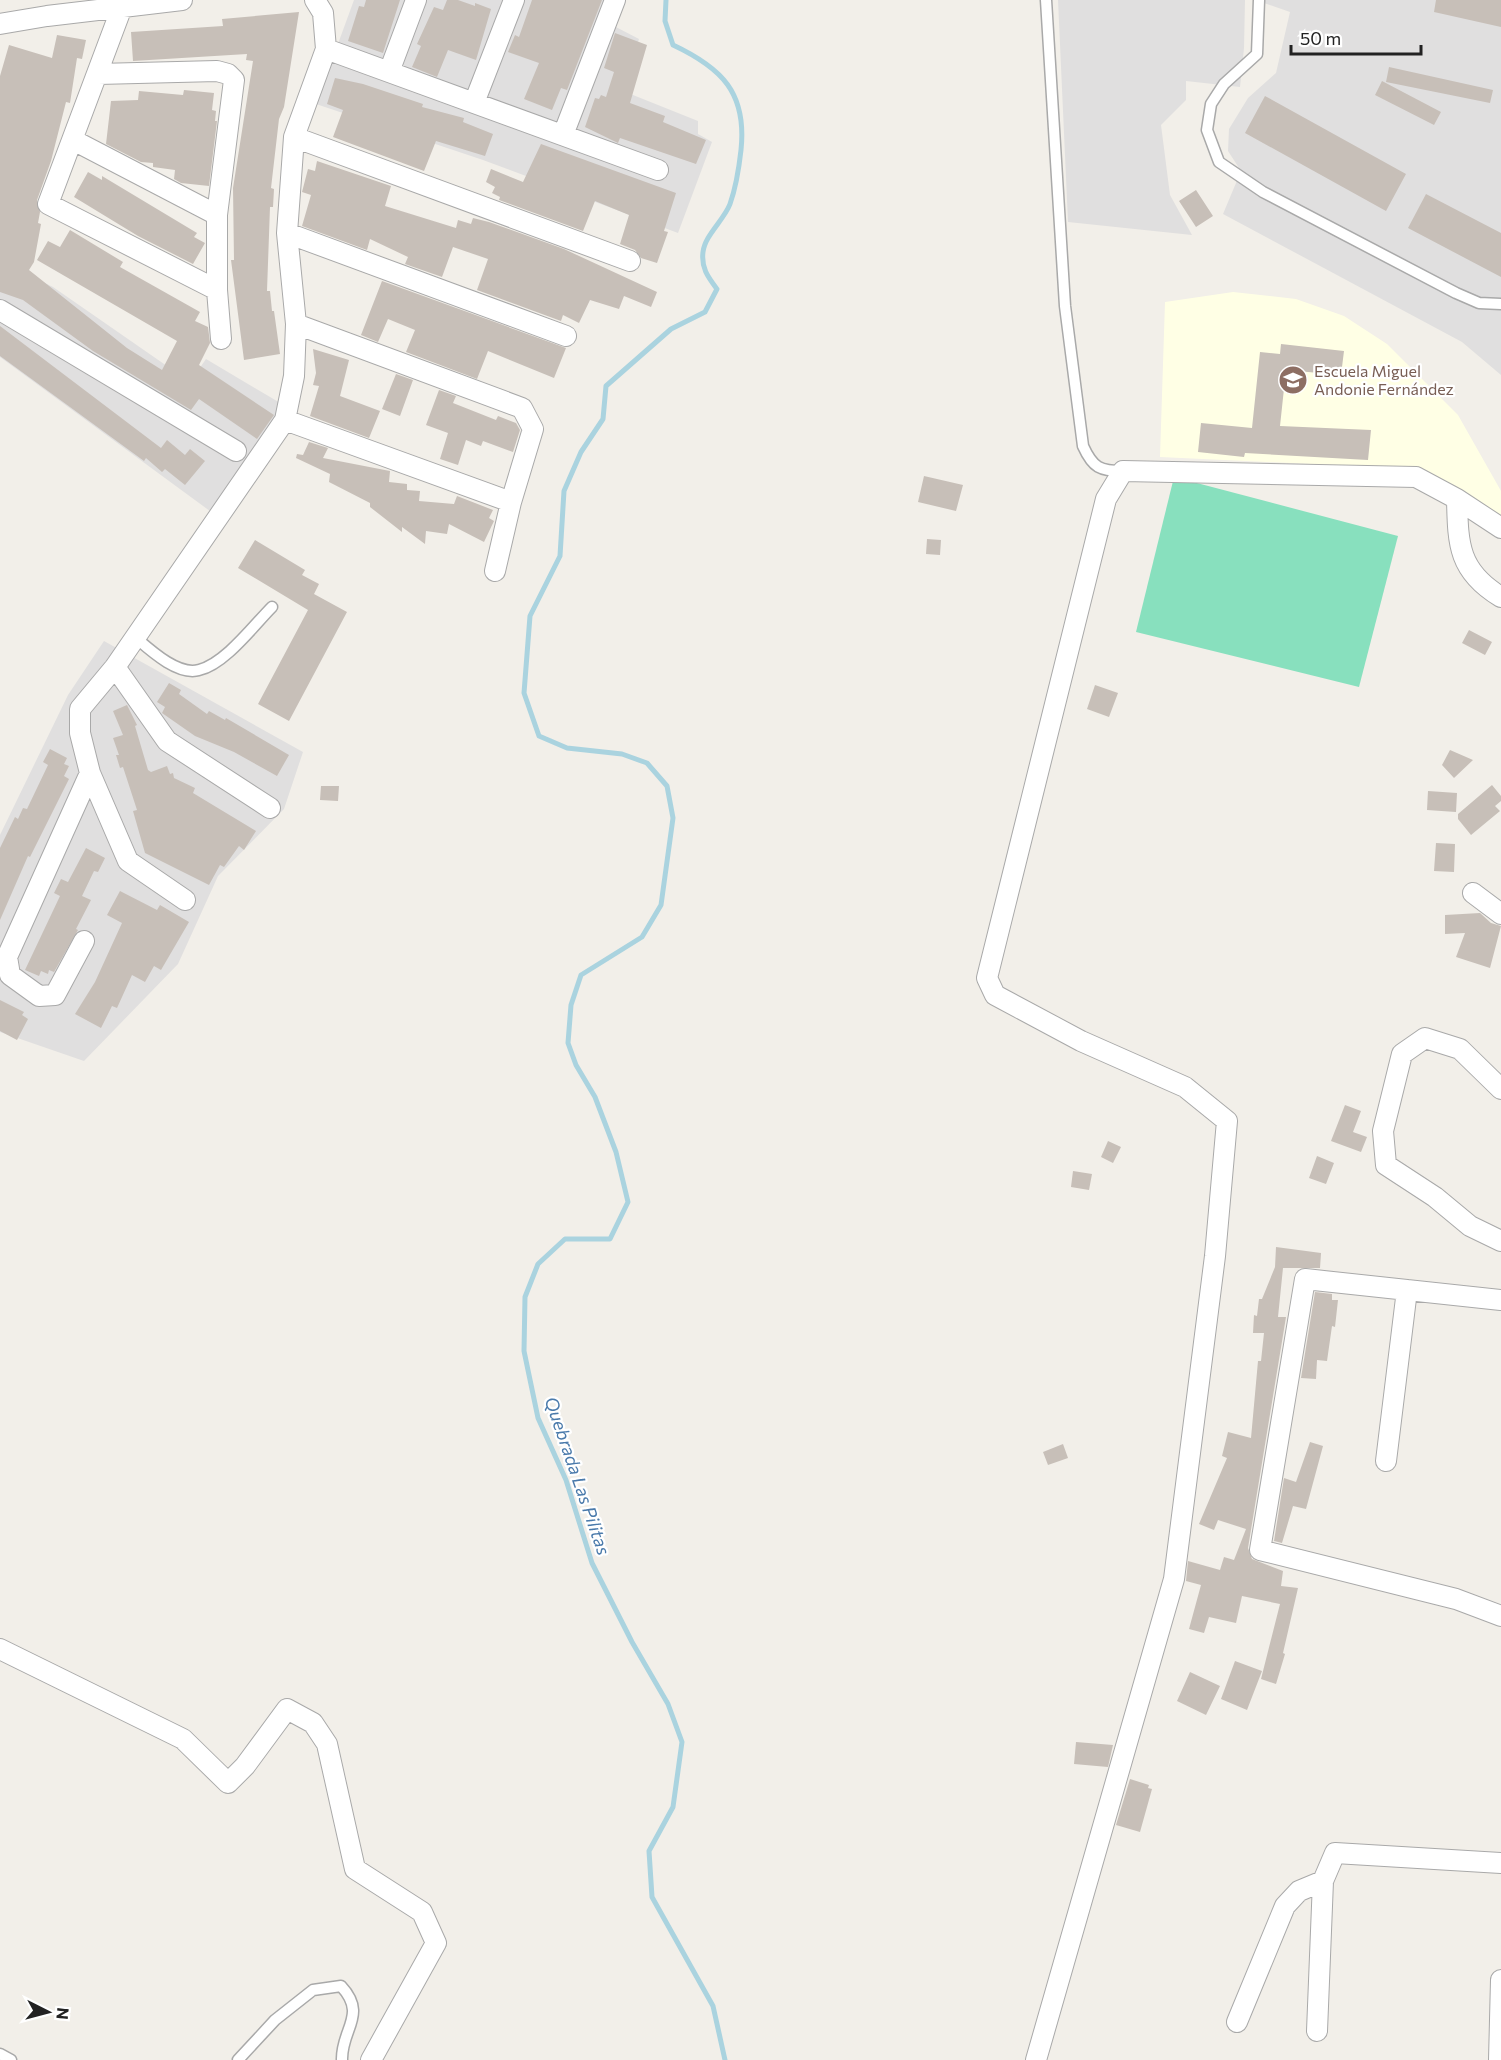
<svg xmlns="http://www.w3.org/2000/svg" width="1501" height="2060" font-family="Commissioner,sans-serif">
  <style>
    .residential { fill: #e0dfdf }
    .education { fill: #ffffe5 }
    .pitch { fill: #88e0be }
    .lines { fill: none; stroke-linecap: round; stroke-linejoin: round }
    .stream { stroke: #aad3df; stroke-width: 5 }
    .building { fill: #c7bfb8 }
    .lane-casing { stroke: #a9a9a9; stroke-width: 13 }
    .street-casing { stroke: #a9a9a9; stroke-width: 22 }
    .lane { stroke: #fff; stroke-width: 10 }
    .street { stroke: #fff; stroke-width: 20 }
    .labels { text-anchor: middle; stroke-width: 4.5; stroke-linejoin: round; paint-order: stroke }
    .education-label { font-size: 16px; fill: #785e54; stroke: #fff; text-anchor: start }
    .water-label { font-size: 18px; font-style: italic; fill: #4a7aab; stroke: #fff }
  </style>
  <rect width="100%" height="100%" fill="#f2efe9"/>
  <path class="residential" d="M354 0H625L614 26 639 39 623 91 698 121V134L712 142 678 233 483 160 316 104Z
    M1058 0H1245L1244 48 1240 87 1186 81V100L1161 125 1170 195 1192 235 1068 222Z
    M1264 0H1501V375L1462 342 1223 214 1241 171 1228 151 1229 129 1248 98 1276 73 1290 12 1264 3Z
    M0 261 53 287 190 382 206 359 287 407 214 514 0 357Z
    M104 641 303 752 284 809 218 876 178 964 84 1061 0 1032V835L68 695Z"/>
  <path class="education" d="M1233 292 1296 299 1344 316 1387 344 1458 415 1501 491V522L1377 467 1160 457 1165 302Z"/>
  <path class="pitch" d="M1174 477 1398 536 1359 687 1136 632Z"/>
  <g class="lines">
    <path class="stream" d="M666 0 665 21 673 45C722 68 747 93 741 150 739 168 736 187 730 204 724 220 705 235 703 252 701 268 708 277 717 289L705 312 671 329 606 386 603 419 581 452 564 491 560 556 530 616 524 693 539 736 567 748 622 754 647 763 667 786 673 818 661 905 642 937 581 975 571 1005 568 1043 576 1065 595 1097 616 1152 628 1202 610 1239H565L538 1264 525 1297 524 1351 538 1418 566 1480 592 1563 632 1642 668 1704 682 1742 673 1807 649 1851 652 1897 713 2006 725 2060"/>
  </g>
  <path class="building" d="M366 0H400L383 53 348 41 359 6 364 7Z
    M447 0H458L475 6V3L491 9 476 60 448 50 437 77 412 67 421 46 417 44 434 7 443 10Z
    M532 0H602L567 90 561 88 552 110 524 99 539 63 508 52 515 35 519 37Z
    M1436 0H1501V27L1434 12Z
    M299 12 284 107 279 119 271 188 274 189 273 207H270L267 291H270L272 311H274L280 354 244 360 231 260H234L233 188 253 61 246 60 247 54 133 61 131 32 223 26 222 19Z
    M615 33 647 45 630 103 665 116 663 122 706 140 696 164 620 138 618 143 585 127 595 98 599 99 601 95 606 97 614 72 604 68Z
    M57 35 86 40 82 59 77 58 70 103 66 102 51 161 37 200 40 212 38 223 41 224 34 262 29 270 127 348 162 370 177 341 37 260 48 241 60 247 70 230 123 262 120 267 200 312 195 321 208 327 210 343 199 365 274 415 257 439 199 399 191 410 93 351 23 300 0 292V76L9 45 52 58Z
    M1389 67 1493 90 1490 103 1386 82Z
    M335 78 363 84 423 104 422 107 464 118 463 122 493 134 485 156 436 141 424 171 333 137 343 110 327 104Z
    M1382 81 1441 112 1434 125 1375 95Z
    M184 90 214 93 212 110 216 111 215 121H217L209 186 181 183 174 179 175 170 153 167V163L141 162 106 144 111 101 138 100 139 91 183 95Z
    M1265 96 1406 174 1386 211 1245 133Z
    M541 144 676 193 664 231 668 232 657 263 641 258 635 250 620 244 629 215 595 201 583 231 499 200 500 197 492 193 495 187 486 182 491 169 523 182Z
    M317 161 391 186 385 206 456 228 458 220 471 224 473 218 489 222 564 249 657 292 651 307 624 296 619 309 590 300 579 323 563 315 561 321 477 290 488 259 453 247 442 277 405 264 408 257 370 239 367 250 302 226 311 195 302 192 308 169 315 171Z
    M88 172 102 180V176L197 233 194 237 205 243 193 264 138 236 74 197Z
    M1196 190 1213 216 1196 227 1179 201Z
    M1426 194 1501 233V277L1408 228Z
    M382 281 566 348 554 378 488 351 477 379 406 352 415 330 388 319 378 342 361 335Z
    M0 326 161 448 167 440 185 455 190 449 205 461 185 485 165 469 162 472 146 458 144 461 0 356Z
    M1281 344 1344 351 1341 375 1286 370 1280 426 1371 430 1368 460 1245 453 1244 457 1198 452 1201 423 1252 428 1260 352 1280 354Z
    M313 349 349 360 340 396 380 411 369 438 310 416 319 386 313 385 316 373Z
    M396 374 413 380 400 416 382 409Z
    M439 390 456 396 453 403 496 420 498 416 516 423 520 430 513 452 483 441 481 446 466 440 458 465 440 459 448 433 426 425Z
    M309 442 328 448 323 458 390 471 389 482 407 484V490L420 491 419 501 454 504 457 496 493 510 489 518 494 521 484 542 449 524 447 534 426 531 425 544 402 527V532L370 507V503L329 482 330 474 296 458 297 454 303 455Z
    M924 476 963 485 956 511 918 502Z
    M927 539 941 540 940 555 926 554Z
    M255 540 305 570 302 575 319 584 314 594 347 612 289 721 258 704 308 610 238 568Z
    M1469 630 1492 642 1485 655 1462 643Z
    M169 683 181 690 179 694 207 714 209 711 225 720 226 718 289 755 277 776 234 752 195 736 162 713 165 707 157 702Z
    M1095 685 1118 693 1109 717 1087 709Z
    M127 705 137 725 135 726 148 770 151 772 167 766 170 774 173 773 174 778 195 788 193 793 256 831 244 850 239 846 224 867 220 865 209 885 145 853 133 811 137 810 123 767 120 768 116 755H119L113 738 123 735 113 711Z
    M50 749 67 758 64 764 69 766 64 776 69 779 30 857 28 856 0 920V848L15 817 18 819 23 808 27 809 48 765 43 762Z
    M1450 750 1473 760 1454 778 1442 765Z
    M1492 785 1501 796V801L1495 806 1500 811 1471 835 1458 819V814Z
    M321 786H339L338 801 320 800Z
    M1428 791 1457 793 1456 812 1427 810Z
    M1436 843 1455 844 1454 872 1434 871Z
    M86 848 105 858 98 872 94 871 82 896 91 900 76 929 78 930 54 972 49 970 48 974 41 971 39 976 25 970 60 896 54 893 61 879 68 882Z
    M120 891 157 910 160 905 189 922 161 970 154 966 145 982 132 975 117 1008 112 1006 101 1028 75 1014 95 982 122 923 107 915Z
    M1480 913 1491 923 1501 926 1490 968 1456 957 1465 933 1445 934V915Z
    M0 1000 24 1012 22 1015 28 1019 17 1040 0 1031Z
    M1345 1105 1361 1111 1353 1132 1367 1137 1361 1152 1331 1141Z
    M1108 1141 1121 1147 1113 1163 1101 1157Z
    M1317 1156 1334 1163 1326 1184 1309 1178Z
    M1073 1171 1092 1174 1089 1190 1071 1187Z
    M1276 1247 1321 1253 1320 1268H1283L1278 1317H1286L1248 1548 1252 1559 1283 1571 1281 1586 1298 1588 1283 1653 1285 1654 1276 1684 1261 1679 1280 1604 1242 1596 1236 1623 1209 1617 1204 1633 1189 1629 1201 1585 1186 1581 1188 1561 1220 1570 1224 1557 1234 1560 1246 1529 1218 1520 1214 1530 1199 1524 1227 1458 1222 1456 1228 1432 1251 1438 1258 1361H1261L1264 1333H1253L1254 1315 1257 1316 1259 1299H1262L1275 1267Z
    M1315 1292 1332 1294V1300H1338L1335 1327 1332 1326 1327 1361 1317 1360 1316 1379 1301 1378Z
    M1310 1442 1323 1446 1306 1509 1293 1506 1282 1543 1274 1541 1284 1478 1296 1482Z
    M1063 1444 1068 1458 1048 1465 1043 1452Z
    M1235 1661 1262 1671 1247 1710 1221 1699Z
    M1190 1672 1220 1686 1206 1715 1177 1701Z
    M1076 1742 1113 1745 1108 1767 1074 1764Z
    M1130 1779 1149 1785 1148 1788 1152 1789 1140 1832 1116 1825Z"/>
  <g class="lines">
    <g class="lane-casing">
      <path id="lane" d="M1046 0 1065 306 1083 446C1093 468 1100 471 1123 471
        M1259 0 1257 54 1224 84 1211 104 1207 130 1219 162 1263 192 1456 293 1479 303 1501 304
        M135 637C150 650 178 676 199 670 225 664 254 625 272 607
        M0 2054 11 2060
        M238 2060 275 2020 313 1990 341 1986C368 2015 341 2029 342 2060"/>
    </g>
    <g class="street-casing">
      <path id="street" d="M122 7 48 204 217 290
        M0 24 47 16 182 0
        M326 49 658 170
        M389 72 416 0
        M98 74 217 71 228 74 234 80 217 215V290L221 339
        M474 103 514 0
        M563 135 615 0
        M294 137 630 261
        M73 140 217 215
        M287 233 566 336
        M0 310 236 451
        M296 324 522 408 533 429 511 502 495 571
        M285 420 511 502
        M1457 499C1458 544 1458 571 1501 597
        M115 667 167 741 270 808
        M1473 893 1501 914
        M185 900 128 861 90 773 80 733V709L115 667 285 420 294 376 296 324 287 233 294 137 326 49 323 13 315 0
        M84 941 55 995 39 996 10 975 7 957 90 773
        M1501 1089 1460 1049 1425 1038 1402 1054 1383 1131 1386 1165 1435 1197 1470 1226 1501 1241
        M1501 1300 1305 1279 1260 1550 1456 1599 1501 1616
        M1386 1461 1407 1290
        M0 1649 183 1739 228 1783 245 1766 287 1709 313 1723 327 1744 355 1869 422 1912 436 1943 371 2060
        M1237 2022 1285 1906 1299 1891 1323 1881
        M1317 2031 1323 1881 1335 1853 1501 1863
        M1036 2060 1174 1579 1215 1256 1227 1121 1185 1087 1081 1041 995 995 987 978 1106 499 1123 471 1416 477 1457 499 1501 528
        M1499 2060 1501 1980"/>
    </g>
    <use href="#lane" class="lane"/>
    <use href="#street" class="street"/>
  </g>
  <defs>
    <g id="school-disc" transform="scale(1.5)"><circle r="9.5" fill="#8d6e63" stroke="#fff"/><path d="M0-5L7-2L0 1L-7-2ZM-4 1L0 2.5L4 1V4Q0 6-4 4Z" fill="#fff"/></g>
  </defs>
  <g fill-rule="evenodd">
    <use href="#school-disc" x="1293" y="380"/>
  </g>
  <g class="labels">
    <g class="education-label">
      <text x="1314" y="377">Escuela Miguel<tspan x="1314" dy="18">Andonie Fernández</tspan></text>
    </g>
    <g class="water-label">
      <text transform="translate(577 1476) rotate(71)" y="6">Quebrada Las Pilitas</text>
    </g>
  </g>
  <g transform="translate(48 2012) rotate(96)" stroke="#ffffff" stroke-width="4.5" paint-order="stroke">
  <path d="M0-4.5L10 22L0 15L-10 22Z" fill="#222222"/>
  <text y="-9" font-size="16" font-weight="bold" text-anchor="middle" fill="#222222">N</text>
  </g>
  <path d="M1291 45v9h130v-9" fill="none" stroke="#222222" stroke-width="3"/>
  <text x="1300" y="45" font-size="18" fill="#222222" stroke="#ffffff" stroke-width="4.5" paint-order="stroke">50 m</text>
</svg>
